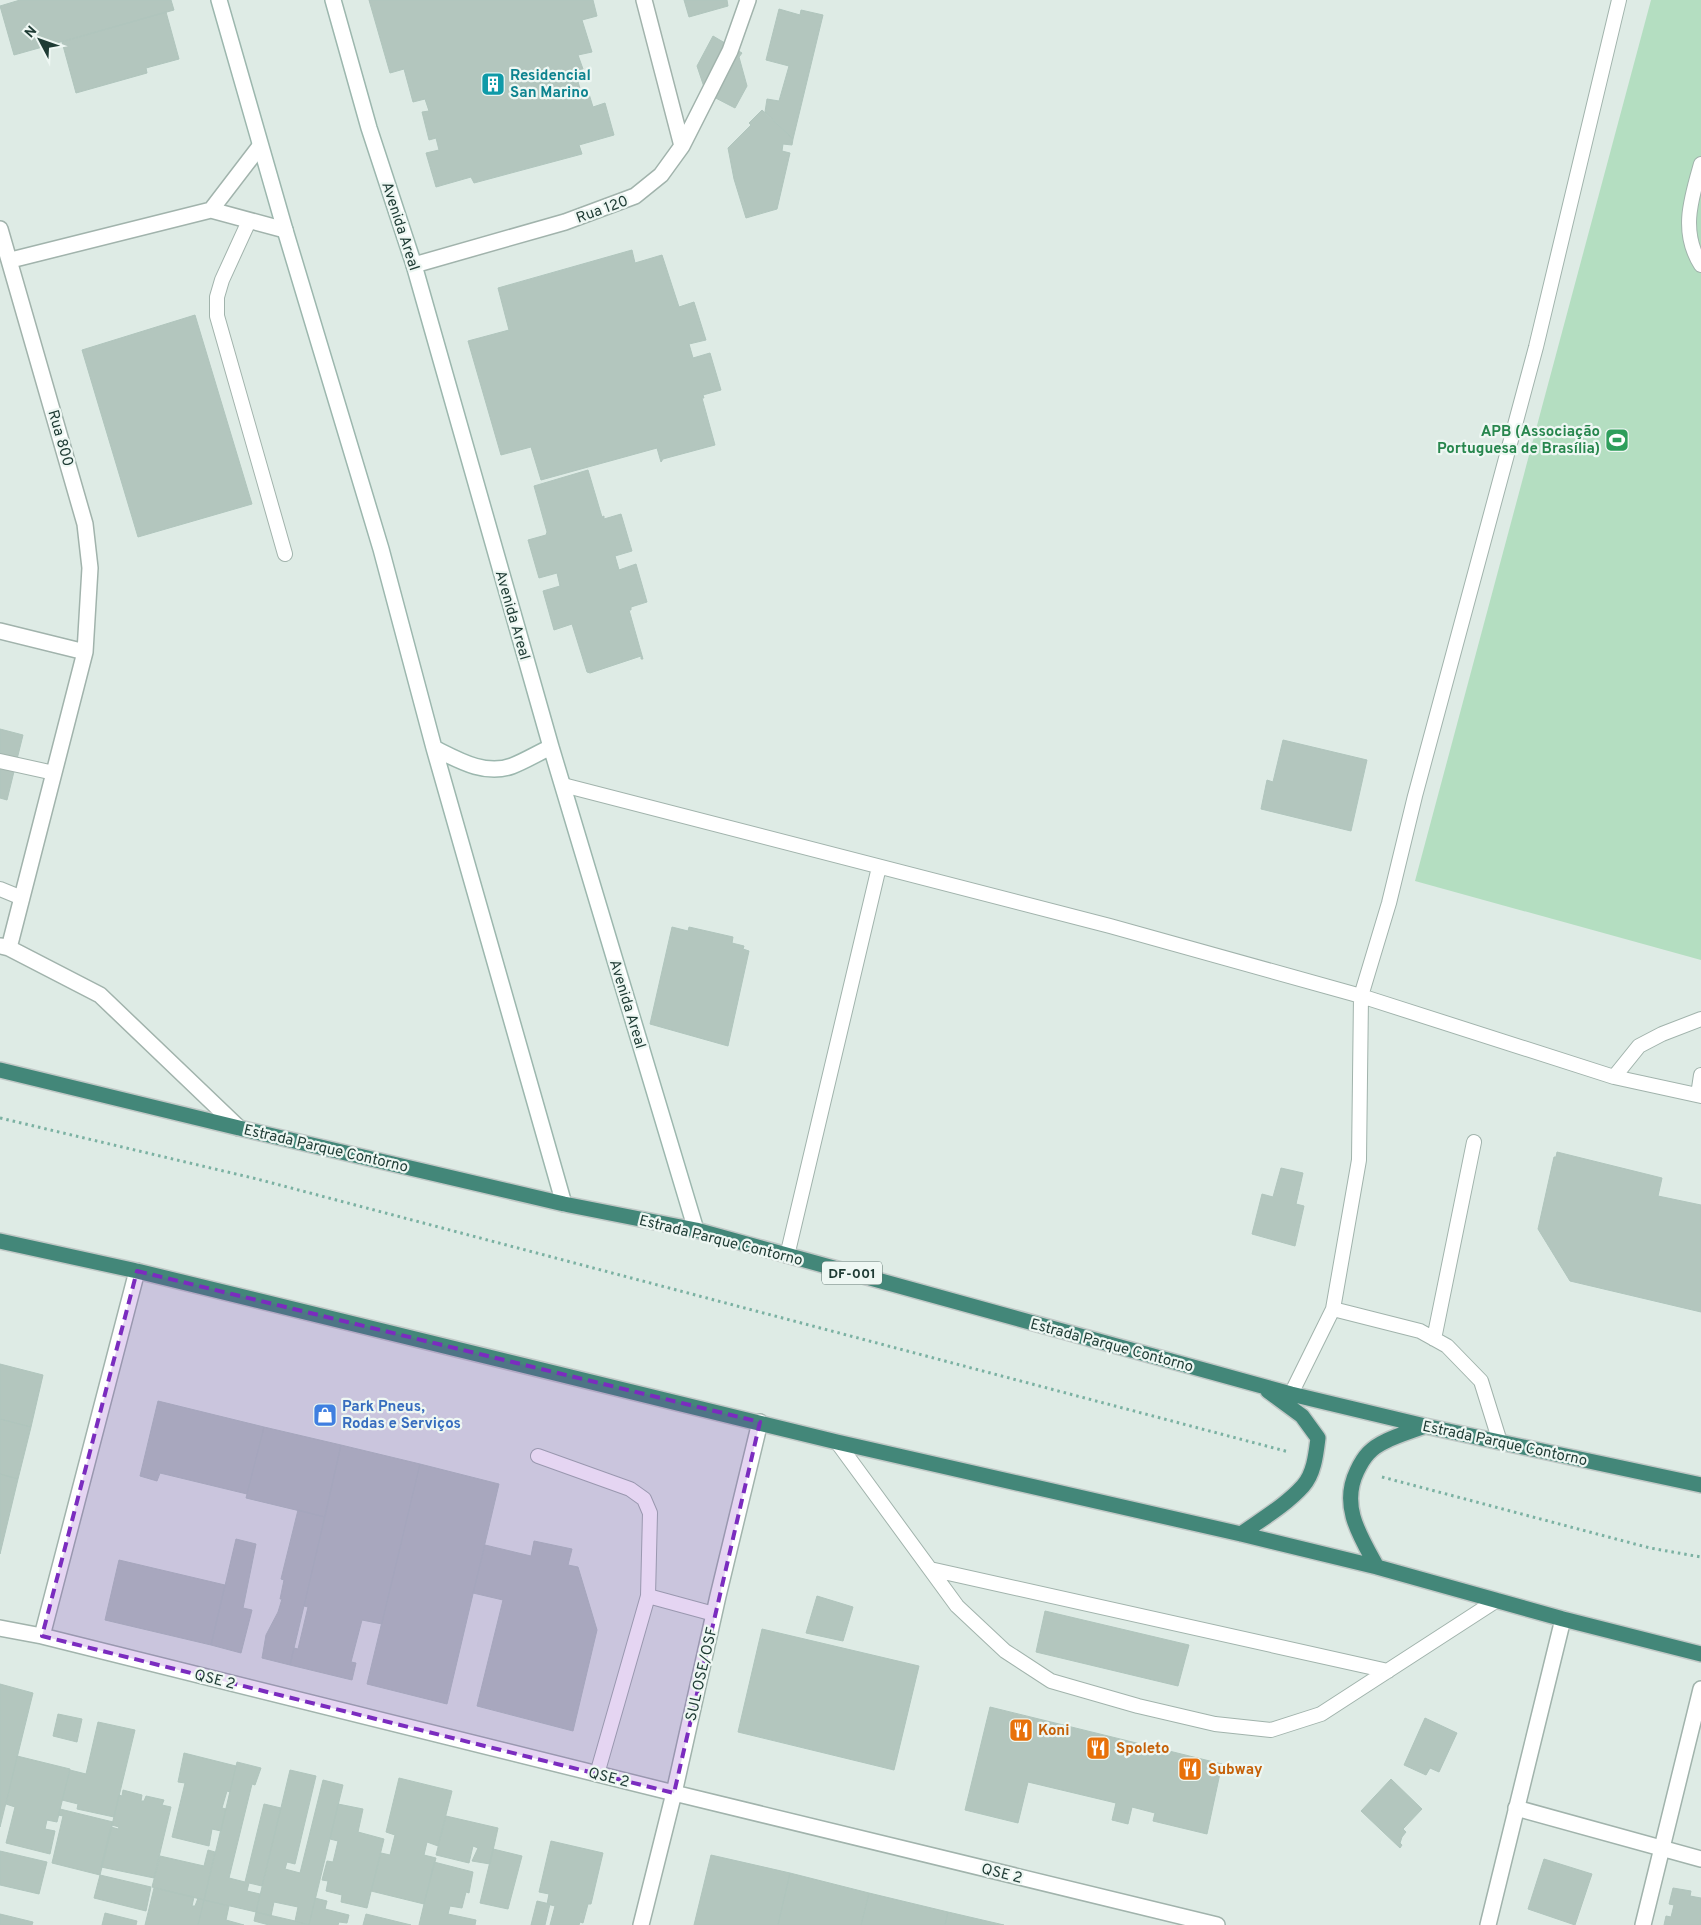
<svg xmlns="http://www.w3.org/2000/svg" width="1701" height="1925" font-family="Overpass,sans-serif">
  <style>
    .pitch { fill: #b4dec1 }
    .building { fill: #b3c6be; stroke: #b0c5bd }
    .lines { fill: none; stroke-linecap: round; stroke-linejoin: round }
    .service-casing { stroke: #a1b3ac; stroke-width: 16 }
    .minor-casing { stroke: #a1b3ac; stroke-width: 18 }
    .tertiary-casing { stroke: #a1b3ac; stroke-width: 18 }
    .secondary-casing { stroke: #9cb7ae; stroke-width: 18 }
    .trunk-casing { stroke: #c0c8c6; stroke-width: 18 }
    .path { stroke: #7bb1a2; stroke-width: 3; stroke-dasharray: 2.5 4; stroke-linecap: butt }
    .service { stroke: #fff; stroke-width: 14 }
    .minor { stroke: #fff; stroke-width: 15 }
    .tertiary { stroke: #fff; stroke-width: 15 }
    .secondary { stroke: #fff; stroke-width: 15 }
    .trunk { stroke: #438779; stroke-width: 15 }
    .marked { fill: #7b2cbf; fill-opacity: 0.2; stroke: #7b2cbf; stroke-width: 4; stroke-dasharray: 10 6; stroke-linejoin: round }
    .labels { text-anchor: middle; stroke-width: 4.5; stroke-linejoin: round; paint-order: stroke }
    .shield { fill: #eef7f3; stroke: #5c736d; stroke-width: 1 }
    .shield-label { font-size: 14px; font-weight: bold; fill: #1e3b34 }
    .culture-label { font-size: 15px; font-weight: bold; fill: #0d838f; stroke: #eef7f3; text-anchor: start }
    .street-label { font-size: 15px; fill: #1e3b34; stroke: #eef7f3 }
    .leisure-label { font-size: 15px; font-weight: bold; fill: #27864d; stroke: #eef7f3; text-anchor: end }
    .shop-label { font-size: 15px; font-weight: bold; fill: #366cbe; stroke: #eef7f3; text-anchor: start }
    .food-label { font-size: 15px; font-weight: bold; fill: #c56008; stroke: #eef7f3; text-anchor: start }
  </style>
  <rect width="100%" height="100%" fill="#deebe5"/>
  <path class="pitch" d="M1651 0H1701V960L1415 881Z"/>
  <path class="building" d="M20 0H171L174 10 14 55 0 6Z
    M369 0H593L597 16 582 20 592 52 578 55 583 69 575 71 582 96 589 94 593 107 605 103 614 135 579 145 582 154 474 183 471 177 436 187 426 153 439 150 436 138 429 140 422 112 429 111 425 99 413 102 404 69 390 73Z
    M684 0H727L728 6 689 17Z
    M779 9 800 15 801 10 823 15 793 139 765 112 767 99 779 101 789 66 766 60Z
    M166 12 179 59 146 68 147 73 76 93 62 42Z
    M713 36 742 53 739 57 747 86 735 108 706 93 697 66Z
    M762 110 793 139 792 145 783 144 782 151 790 153 777 209 746 218 734 179 728 148 751 125 749 123Z
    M632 250 635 263 662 255 679 307 694 302 706 340 689 344 693 358 710 353 721 390 703 395 704 398H702L715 445 663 459 661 462 657 448 541 480 531 447 501 455 468 341 509 330 498 288Z
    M195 315 252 504 138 537 82 350Z
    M588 470 602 517 604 516V519L621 514 632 551 615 556 619 570 636 564 647 602 631 607V610H629L643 659H641V656L590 673 587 672 572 624 554 630 543 591 560 586 557 573 539 578 528 540 546 535 547 532 534 486Z
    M0 729 23 735 7 800 0 798Z
    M1283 740 1367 760 1351 831 1261 809 1267 780 1273 782Z
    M672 927 688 931 689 927 733 937 732 943 744 946 743 949 749 951 728 1046 650 1024Z
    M1557 1152 1662 1178 1658 1196 1701 1205V1312L1570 1281 1538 1229 1554 1157H1556Z
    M1281 1168 1303 1173 1296 1204 1304 1206 1295 1246 1252 1234 1262 1194 1273 1197Z
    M0 1364 43 1375 31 1427 0 1419Z
    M158 1401 264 1427 247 1494 160 1473 157 1481 140 1476Z
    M0 1419 31 1427 18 1479 0 1474Z
    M264 1427 341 1445 325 1517 246 1498Z
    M341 1445 420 1464 382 1624 362 1620 351 1662 356 1663 352 1680 290 1665 294 1648 298 1649 308 1607 304 1606Z
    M420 1464 499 1484 447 1704 367 1684Z
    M0 1474 18 1479 0 1554Z
    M298 1510 325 1517 290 1665 262 1658 266 1635 278 1612 282 1599H280L284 1580 281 1579Z
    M236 1539 256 1544 243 1608 252 1610 241 1653 211 1645Z
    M534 1541 572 1549 568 1565 578 1567 597 1630 573 1731 477 1706 503 1600 473 1593 485 1545 531 1556Z
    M119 1560 225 1585 211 1645 105 1620Z
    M817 1596 853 1607 843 1641 806 1633Z
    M1045 1611 1189 1645 1178 1686 1036 1652Z
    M762 1629 919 1666 894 1770 738 1732Z
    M0 1684 33 1693 0 1827Z
    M990 1707 1222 1764 1207 1834 1153 1821 1155 1813 1132 1807 1128 1824 1112 1820 1116 1803 1028 1782 1018 1823 965 1810Z
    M58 1714 82 1719 77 1742 53 1736Z
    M1425 1718 1457 1733 1439 1772 1430 1768 1426 1775 1404 1765Z
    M98 1722 135 1730 114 1817 77 1809 78 1804 62 1800 70 1770 86 1774Z
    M184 1753 236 1766 230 1792 227 1791 222 1808 226 1809 221 1831 212 1829 209 1846 172 1837 185 1783 178 1782Z
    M17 1756 70 1769 57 1822 47 1820 45 1829 55 1831 50 1854 6 1843 15 1807 6 1804Z
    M237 1762 261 1768 255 1785 252 1784 229 1878 245 1882 264 1804 281 1808 262 1886 249 1883 247 1891 260 1894 256 1912 204 1900Z
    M290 1770 316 1776 295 1864 287 1862 285 1869 300 1873 323 1780 343 1785 309 1925 295 1921 298 1907 274 1902 271 1916 256 1912Z
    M399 1778 452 1791 438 1846 427 1842 424 1855 436 1858 424 1904 371 1891 381 1853 390 1855 395 1835 386 1832Z
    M1391 1779 1422 1809 1403 1829 1406 1832 1402 1837 1400 1843 1402 1845 1400 1848 1361 1811Z
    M123 1790 142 1795 141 1801H144L146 1796 164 1800 162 1805 171 1807 154 1878 101 1867 111 1827 118 1829 119 1827 112 1825 119 1795 122 1796Z
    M338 1804 363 1809 358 1832 384 1839 367 1908 341 1902 342 1895 326 1891 328 1881 322 1880 327 1861 333 1862 338 1841 330 1839Z
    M60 1809 113 1822 100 1875 52 1863 63 1816 58 1815Z
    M446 1816 498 1828 490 1864 472 1861 478 1848 473 1846 469 1863 436 1855Z
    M551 1841 603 1853 591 1904H588L583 1923 580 1922 579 1925H550L555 1906 547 1904 549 1894 539 1892Z
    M493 1849 522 1856 508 1909 480 1903Z
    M208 1850 215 1852 204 1900 152 1887 160 1856 204 1866Z
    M0 1851 47 1862 39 1894 0 1885Z
    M711 1855 790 1873 778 1925H694Z
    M1544 1859 1592 1874 1575 1925 1528 1909Z
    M434 1862 473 1872 469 1893 466 1892 462 1908 450 1906 448 1914 476 1920 475 1925H419Z
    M790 1873 869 1893 861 1925H778Z
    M100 1875 151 1887 146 1911 94 1898Z
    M154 1888 194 1897 192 1906H195L198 1898 204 1900 198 1925H145Z
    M1673 1888 1691 1891 1690 1896 1701 1898V1925H1664L1666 1916 1671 1917 1674 1905 1669 1904Z
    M869 1893 948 1912 945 1925H861Z
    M315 1898 327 1901 325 1909 349 1915 347 1923 339 1922 338 1925H309Z
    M204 1900 229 1906 226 1920 244 1925H198Z
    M537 1901 550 1904 545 1925H531Z
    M256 1912 295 1921 309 1925H269L254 1921Z
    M948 1912 1004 1925H945Z
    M105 1913 137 1921 136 1925H102Z
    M0 1914 33 1922 32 1925H0Z
    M366 1914 411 1925H363Z"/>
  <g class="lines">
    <g class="service-casing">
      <path id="service" d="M1701 164C1691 199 1680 232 1701 265
        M249 221 222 280 217 297V316L285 554
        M0 761 54 773
        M563 785 1110 926 1361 996 1614 1077 1701 1096
        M0 889 22 898
        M1614 1077 1639 1046 1662 1034 1701 1019
        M1698 1095 1701 1075
        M787 1256 879 867
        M1333 1309 1420 1331 1447 1346 1481 1381 1500 1442
        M1434 1339 1474 1142
        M1291 1394 1333 1309 1359 1160 1361 996 1389 903 1415 796 1536 347 1619 0
        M837 1442 957 1606 1005 1651 1051 1681 1138 1706 1215 1724 1271 1730 1321 1714 1497 1600
        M538 1456 630 1489 644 1499 650 1513 648 1596 714 1614
        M930 1569 1388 1671
        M597 1774 648 1596"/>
    </g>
    <g class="minor-casing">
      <path id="minor" d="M682 146 730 51 748 0
        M211 210 260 146
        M0 229 85 524 90 568 85 652 9 948
        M11 260 211 210 285 230
        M414 265 565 222 635 196 661 175 682 146 644 0
        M0 631 85 652
        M1 946 9 948 100 995 239 1128
        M0 1628 42 1636 674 1793 1217 1925
        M42 1636 137 1271
        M1516 1808 1701 1859
        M641 1925 674 1793 718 1596 760 1422"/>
    </g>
    <g class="tertiary-casing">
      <path id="tertiary" d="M1488 1925 1563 1619
        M1643 1925 1701 1689"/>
    </g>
    <g class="secondary-casing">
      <path id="secondary" d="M219 0 285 230 381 549 434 748 564 1204
        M333 0 369 128 414 265 551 747 696 1230
        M434 748C458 760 485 776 512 766 525 761 538 753 551 747"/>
    </g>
    <g class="trunk-casing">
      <path id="trunk" d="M0 1070 239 1128 564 1204 696 1230 1291 1394 1425 1426 1701 1485
        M0 1241 137 1271 837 1442 1241 1534 1377 1567 1563 1619 1701 1654
        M1241 1534C1262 1519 1286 1505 1303 1486 1314 1474 1316 1454 1318 1438L1302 1416 1268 1391
        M1377 1567C1360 1536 1340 1506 1357 1471 1364 1456 1371 1448 1386 1441 1398 1435 1412 1431 1425 1426"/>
    </g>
    <path class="path" d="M0 1118 257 1179 1289 1452
      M1382 1477 1650 1548 1701 1557"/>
    <use href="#service" class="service"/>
    <use href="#minor" class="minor"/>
    <use href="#tertiary" class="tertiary"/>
    <use href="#secondary" class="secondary"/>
    <use href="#trunk" class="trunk"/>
  </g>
  <path class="marked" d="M137 1271 760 1422 674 1793 42 1636Z"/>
  <defs>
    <g id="building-square" transform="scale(1.25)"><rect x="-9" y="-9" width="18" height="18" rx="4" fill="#0f9aa8" stroke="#eef7f3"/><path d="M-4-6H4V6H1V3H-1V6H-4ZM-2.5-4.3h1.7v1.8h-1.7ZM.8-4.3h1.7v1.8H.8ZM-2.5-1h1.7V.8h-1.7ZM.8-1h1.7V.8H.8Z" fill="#fff"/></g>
    <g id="stadium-square" transform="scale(1.25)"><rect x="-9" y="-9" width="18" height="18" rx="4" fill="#2e9e5b" stroke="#eef7f3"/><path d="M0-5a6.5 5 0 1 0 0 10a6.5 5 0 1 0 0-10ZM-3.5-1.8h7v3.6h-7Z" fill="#fff"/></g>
    <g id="shop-square" transform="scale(1.25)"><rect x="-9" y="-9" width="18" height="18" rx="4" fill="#3f7fe0" stroke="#eef7f3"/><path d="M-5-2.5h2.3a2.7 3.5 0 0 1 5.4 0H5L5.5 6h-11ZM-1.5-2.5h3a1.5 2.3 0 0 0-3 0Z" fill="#fff"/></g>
    <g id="restaurant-square" transform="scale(1.25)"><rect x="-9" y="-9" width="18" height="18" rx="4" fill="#e8710a" stroke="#eef7f3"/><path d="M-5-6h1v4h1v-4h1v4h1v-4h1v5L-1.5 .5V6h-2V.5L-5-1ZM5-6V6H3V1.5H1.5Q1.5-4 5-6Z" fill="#fff"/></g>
  </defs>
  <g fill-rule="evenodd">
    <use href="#building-square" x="493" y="84"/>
    <use href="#stadium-square" x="1617" y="440"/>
    <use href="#shop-square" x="325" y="1415"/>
    <use href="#restaurant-square" x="1021" y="1730"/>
    <use href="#restaurant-square" x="1098" y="1748"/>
    <use href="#restaurant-square" x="1190" y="1769"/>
  </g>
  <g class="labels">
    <rect class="shield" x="822" y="1261.5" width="60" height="23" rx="4"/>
    <g class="shield-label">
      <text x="852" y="1278">DF-001</text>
    </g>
    <g class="culture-label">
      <text x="510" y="80">Residencial<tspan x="510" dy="17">San Marino</tspan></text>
    </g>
    <g class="street-label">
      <text transform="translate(602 209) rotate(-20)" y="5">Rua 120</text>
      <text transform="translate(401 226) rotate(72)" y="5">Avenida Areal</text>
      <text transform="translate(61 438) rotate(74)" y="5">Rua 800</text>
      <text transform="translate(513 615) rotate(74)" y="5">Avenida Areal</text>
      <text transform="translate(628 1004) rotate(73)" y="5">Avenida Areal</text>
      <text transform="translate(326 1148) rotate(13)" y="5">Estrada Parque Contorno</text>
      <text transform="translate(721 1240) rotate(14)" y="5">Estrada Parque Contorno</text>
      <text transform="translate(1112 1345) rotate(15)" y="5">Estrada Parque Contorno</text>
      <text transform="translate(1505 1443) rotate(12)" y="5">Estrada Parque Contorno</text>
      <text transform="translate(701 1674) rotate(-77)" y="5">SUL OSE/OSF</text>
      <text transform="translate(215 1679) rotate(14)" y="5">QSE 2</text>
      <text transform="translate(609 1777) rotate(14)" y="5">QSE 2</text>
      <text transform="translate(1002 1873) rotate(14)" y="5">QSE 2</text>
    </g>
    <g class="leisure-label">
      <text x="1600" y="436">APB (Associação<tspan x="1600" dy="17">Portuguesa de Brasília)</tspan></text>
    </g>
    <g class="shop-label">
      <text x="342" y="1411">Park Pneus,<tspan x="342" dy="17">Rodas e Serviços</tspan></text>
    </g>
    <g class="food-label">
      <text x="1038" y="1735">Koni</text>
      <text x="1116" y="1753">Spoleto</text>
      <text x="1208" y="1774">Subway</text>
    </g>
  </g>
  <g transform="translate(40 40) rotate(311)" stroke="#eef7f3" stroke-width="4" paint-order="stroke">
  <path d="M0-4L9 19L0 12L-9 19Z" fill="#1e3b34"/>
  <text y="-8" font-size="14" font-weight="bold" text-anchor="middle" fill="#1e3b34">N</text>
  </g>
</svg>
